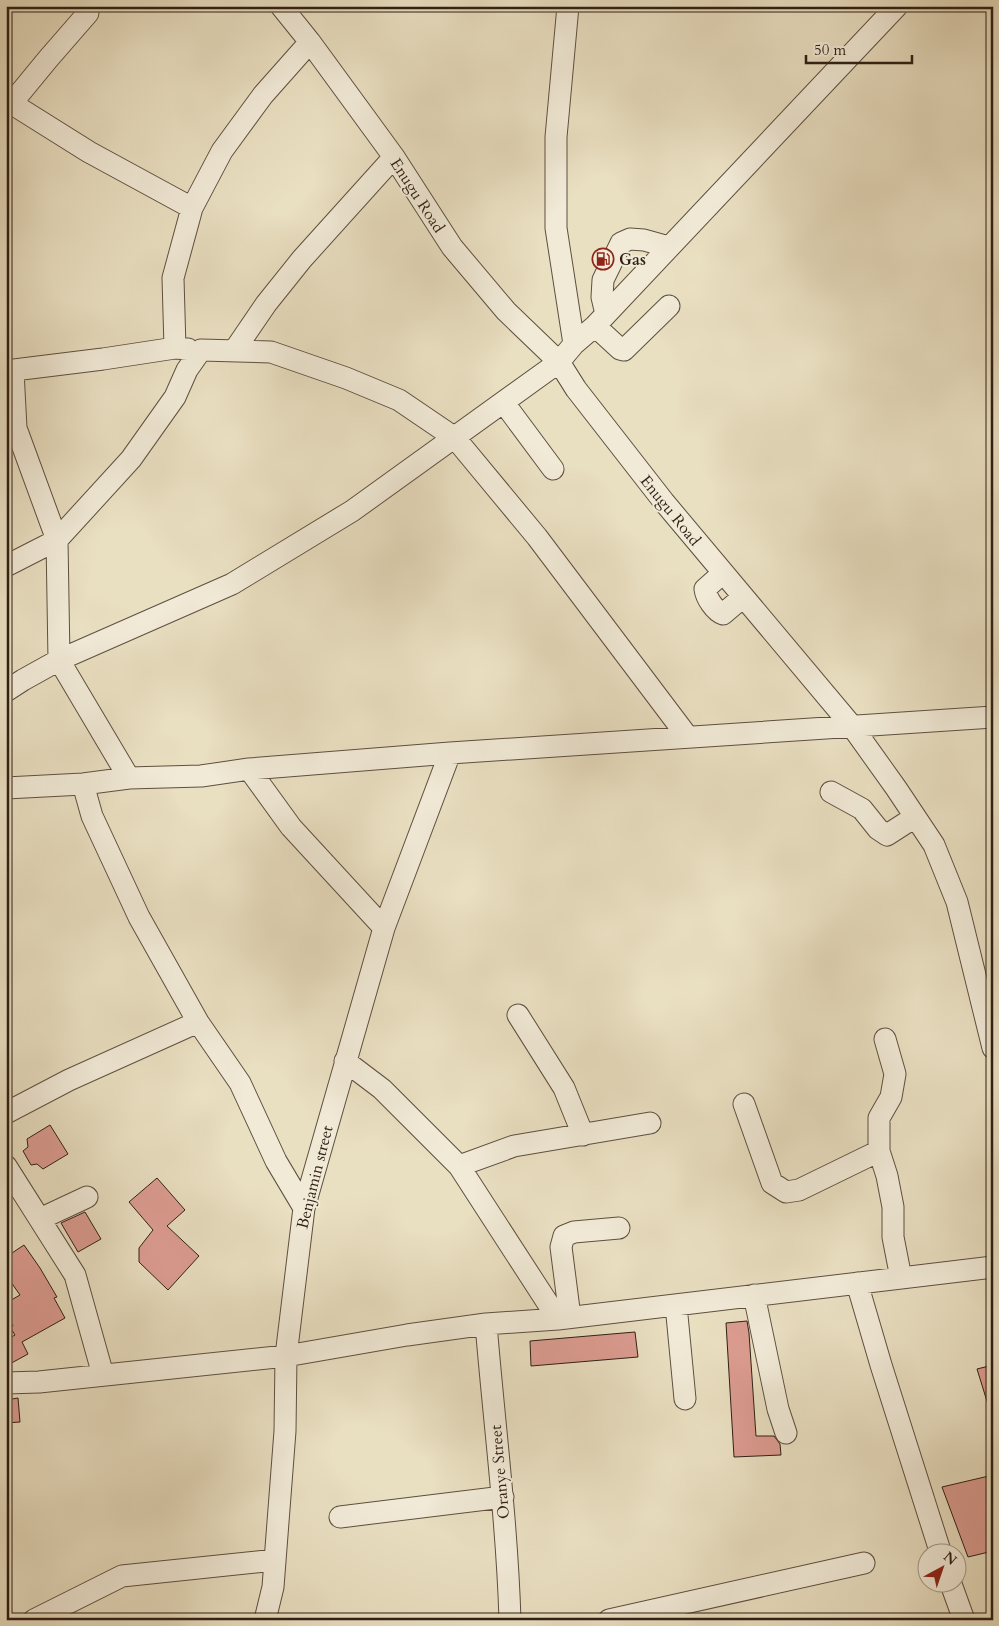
<svg xmlns="http://www.w3.org/2000/svg" width="999" height="1626" font-family="Cardo,serif">
  <style>
    .building { fill: #dc9c91; stroke: #2f1f15 }
    .lines { fill: none; stroke-linecap: round; stroke-linejoin: round }
    .minor-casing { stroke: #5e4f40; stroke-width: 23 }
    .minor { stroke: #f1ead7; stroke-width: 21 }
    .labels { text-anchor: middle; stroke-width: 4; stroke-linejoin: round; paint-order: stroke }
    .street-label { font-size: 16px; fill: #2f1f15; stroke: #f1ead7 }
    .poi-label { font-size: 16px; font-weight: bold; fill: #2f1f15; stroke: #f1ead7; text-anchor: start }
  </style>
  <rect width="100%" height="100%" fill="#e9dfc1"/>
  <filter id="stains"><feTurbulence type="fractalNoise" baseFrequency=".004" numOctaves="4"/><feColorMatrix values="0 0 0 0 .2 0 0 0 0 .09 0 0 0 0 .02 0 0 0 .5 -.17"/></filter>
  <radialGradient id="worn" r=".72"><stop offset=".6" stop-color="#630" stop-opacity="0"/><stop offset="1" stop-color="#630" stop-opacity=".3"/></radialGradient>
  <path class="building" d="M50 1125 68 1154 43 1169 37 1164 31 1165 23 1151 28 1147 27 1139Z
    M157 1178 185 1210 167 1226 199 1256 168 1290 139 1262V1248L153 1230 129 1202Z
    M85 1212 101 1239 78 1252 61 1223Z
    M24 1245 40 1268 57 1297 54 1298 65 1318 22 1342 28 1354 6 1366V1340L15 1335 10 1327 13 1326 6 1314V1303L20 1295 6 1275V1257Z
    M747 1321 749 1333 756 1436H774L780 1444 781 1455 734 1457 726 1323Z
    M635 1332 638 1357 531 1366 530 1341Z
    M993 1365V1411H990L977 1369Z
    M18 1398 20 1422 6 1423V1400Z
    M993 1475V1551L968 1557 942 1487Z"/>
  <g class="lines">
    <g class="minor-casing">
      <path id="minor" d="M281 6 310 42 394 157 452 247 506 311 559 362 576 389 664 502 851 725 896 788 934 845 957 902 993 1048
        M568 6 556 137V228L574 344
        M6 100 89 152 192 208
        M11 104 48 59 88 13
        M606 314 602 297 603 280 621 243 630 239 644 240 669 247
        M595 326 620 349 624 350 669 306
        M175 348 173 278 192 208 222 151 263 95 310 42
        M234 351 266 304 302 259 394 157
        M6 371 103 359 175 348 188 349
        M13 371 16 428 57 540 59 660 129 778
        M504 403 553 469
        M6 566 57 540 131 459 175 397 187 370 201 350 271 352 346 378 399 400 455 438 537 537 687 736
        M723 573 705 589C706 598 715 611 723 614L743 597
        M6 691 23 680 59 660 232 584 352 511 559 362 574 344 595 326 897 6
        M249 769 291 827 384 928
        M83 784 92 816 139 917 198 1022 240 1083 276 1161 304 1208
        M6 788 83 784 129 778 201 776 249 769 450 753 993 717
        M831 792 862 809 878 829 887 835 915 817
        M518 1015 564 1088 583 1135
        M885 1039 895 1074 891 1097 879 1118V1151L887 1176 893 1207V1237L901 1278
        M345 1061 382 1089 459 1166 558 1319
        M744 1104 772 1183 786 1192 799 1190 879 1151
        M6 1113 69 1080 198 1022
        M6 1166 75 1275 103 1375
        M459 1166 514 1146 650 1123
        M40 1219 87 1197
        M857 1283 881 1365 941 1554
        M754 1295 778 1409 786 1433
        M676 1305 685 1399
        M570 1317 561 1247 564 1236 574 1232 619 1228
        M486 1324C494 1422 507 1521 510 1620
        M6 1383 39 1382 286 1356 407 1335 486 1324 558 1319 993 1267
        M340 1517 503 1497
        M951 1584 964 1620
        M34 1620 122 1576 275 1560
        M265 1620 273 1587 285 1431 286 1356 304 1208 384 928 450 753
        M609 1620 864 1563"/>
    </g>
    <use href="#minor" class="minor"/>
  </g>
  <defs>
    <g id="fuel-ring" transform="scale(1.125)"><circle r="9.5" fill="#f1ead7" stroke="#8f2418" stroke-width="1.5"/><path d="M-5.5-6h7V0h2V4h1.3V-2.5L3-4.5l.8-.8L6-3V5H2.5V1h-1V6h-7ZM-4.2-4.7v3.2H.2V-4.7Z" fill="#8f2418"/></g>
  </defs>
  <g fill-rule="evenodd">
    <use href="#fuel-ring" x="603" y="259"/>
  </g>
  <g class="labels">
    <g class="street-label">
      <text transform="translate(418 195) rotate(57)" y="6">Enugu Road</text>
      <text transform="translate(671 510) rotate(51)" y="6">Enugu Road</text>
      <text transform="translate(314 1177) rotate(-76)" y="6">Benjamin street</text>
      <text transform="translate(499 1472) rotate(-95)" y="6">Oranye Street</text>
    </g>
    <g class="poi-label">
      <text x="619" y="265">Gas</text>
    </g>
  </g>
  <rect width="999" height="1626" fill="none" stroke="#e9dfc1" stroke-width="25"/>
  <rect x="8" y="8" width="984" height="1611" fill="none" stroke="#2f1f15" stroke-width="2.5"/>
  <rect x="12" y="12" width="974" height="1601" fill="none" stroke="#2f1f15"/>
  <g transform="translate(942 1568) rotate(40)"><circle r="24" fill="#f1ead7" stroke="#a39989"/>
  <path d="M0-4L9 19L0 12L-9 19Z" fill="#8f2418"/>
  <text y="-8" font-size="14" font-weight="bold" text-anchor="middle" fill="#2f1f15">N</text>
  </g>
  <path d="M806 55v8h106v-8" fill="none" stroke="#2f1f15" stroke-width="2.5"/>
  <text x="814" y="55" font-size="15" fill="#2f1f15" stroke="#f1ead7" stroke-width="4" paint-order="stroke">50 m</text>
  <rect width="100%" height="100%" filter="url(#stains)"/>
  <rect width="100%" height="100%" fill="url(#worn)"/>
</svg>
